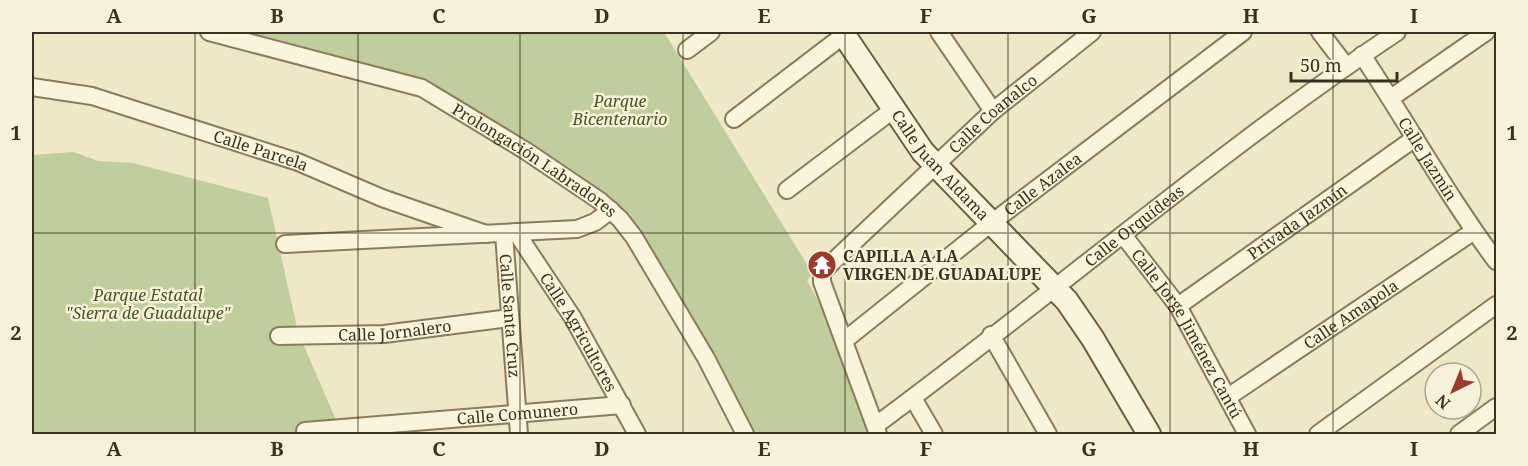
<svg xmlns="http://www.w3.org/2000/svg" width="1528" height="466" font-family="'Noto Serif',serif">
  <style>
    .green { fill: #c1cd9c }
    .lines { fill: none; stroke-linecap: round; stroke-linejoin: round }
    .street-casing { stroke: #8a7b5d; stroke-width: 20 }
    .secondary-casing { stroke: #6c5c40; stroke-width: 26 }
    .street { stroke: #f9f4dc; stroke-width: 16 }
    .secondary { stroke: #f9f4dc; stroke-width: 22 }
    .grid { fill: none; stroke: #3b3120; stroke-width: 1.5; stroke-opacity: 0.55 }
    .labels { text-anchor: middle; stroke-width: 5; stroke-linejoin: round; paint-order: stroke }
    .park-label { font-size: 16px; font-style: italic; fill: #455727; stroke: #f6f1d8 }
    .street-label { font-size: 16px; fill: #3b3120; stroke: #f6f1d8 }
    .poi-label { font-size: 16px; font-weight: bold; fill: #3b3120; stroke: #f6f1d8; text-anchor: start }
    .neatline { fill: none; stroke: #3b3120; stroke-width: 2 }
    .grid-label { font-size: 20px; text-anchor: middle; font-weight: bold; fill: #3b3120 }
  </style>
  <rect width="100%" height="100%" fill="#eee8c8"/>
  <path class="green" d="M237 32H664L813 274 807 280 840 343 872 434H754L700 333 641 233 429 83Z
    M74 152 98 161 133 163 268 198 298 332 342 434H32V155Z"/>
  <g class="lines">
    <g class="street-casing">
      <g id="street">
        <path id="s1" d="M209 32 422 88 526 151 600 201 620 219 634 237 706 358 745 434"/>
        <path d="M939 32 993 111"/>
        <path d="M1320 32 1346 66"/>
        <path d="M687 50 711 32"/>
        <path id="s2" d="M1362 55C1408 124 1447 195 1496 261"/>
        <path id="s3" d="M32 87 92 96 298 162 382 198 486 234"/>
        <path d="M1391 98 1486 32"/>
        <path d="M734 119 844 35"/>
        <path d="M787 190 894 109"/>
        <path id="s4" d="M516 232 573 318 637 434"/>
        <path id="s5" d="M504 234 519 434"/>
        <path id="s6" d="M1123 235 1178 306 1247 434"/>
        <path d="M285 244 577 229 595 222 611 210"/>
        <path id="s7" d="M1178 306 1415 138"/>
        <path d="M991 335 1048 434"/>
        <path id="s8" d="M279 336 384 334 510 318"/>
        <path id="s9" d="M845 340 990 224 1243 32"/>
        <path id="s10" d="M1228 397 1474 231"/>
        <path d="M913 398 934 434"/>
        <path id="s11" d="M876 425C1051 296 1216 153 1397 32"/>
        <path id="s12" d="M305 431 622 405"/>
        <path id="s13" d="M878 434 822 282V272L993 111 1092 32"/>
        <path d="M1318 434 1496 305"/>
        <path d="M1459 434 1496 407"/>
      </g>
    </g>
    <g class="secondary-casing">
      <g id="secondary">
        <path id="s14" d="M842 32 923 152 1067 301 1093 339 1149 434"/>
      </g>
    </g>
    <use href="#street" class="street"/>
    <use href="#secondary" class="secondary"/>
  </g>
  <path class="grid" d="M195 32V434M358 32V434M520 32V434M683 32V434M845 32V434M1008 32V434M1170 32V434M1333 32V434M32 233H1496"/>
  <defs>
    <g id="temple-disc" transform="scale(1.5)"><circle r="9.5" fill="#993b2d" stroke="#f6f1d8"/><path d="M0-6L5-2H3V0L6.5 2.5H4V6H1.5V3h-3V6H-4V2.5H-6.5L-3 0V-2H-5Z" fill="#fff"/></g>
  </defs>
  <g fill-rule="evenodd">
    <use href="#temple-disc" x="822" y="265"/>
  </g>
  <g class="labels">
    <g class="park-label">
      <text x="620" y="107">Parque<tspan x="620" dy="18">Bicentenario</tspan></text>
      <text x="148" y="301">Parque Estatal<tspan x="148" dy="18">"Sierra de Guadalupe"</tspan></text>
    </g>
    <g class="street-label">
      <text dy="6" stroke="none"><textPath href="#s13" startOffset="405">Calle Coanalco</textPath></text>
      <text dy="6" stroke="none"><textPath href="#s3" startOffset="238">Calle Parcela</textPath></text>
      <text dy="6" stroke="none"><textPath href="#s2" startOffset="123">Calle Jazmín</textPath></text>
      <text dy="6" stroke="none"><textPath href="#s1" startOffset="354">Prolongación Labradores</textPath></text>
      <text dy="6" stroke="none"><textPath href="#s14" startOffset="166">Calle Juan Aldama</textPath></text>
      <text dy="6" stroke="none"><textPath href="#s9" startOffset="252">Calle Azalea</textPath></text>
      <text dy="6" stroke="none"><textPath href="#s7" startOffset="146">Privada Jazmín</textPath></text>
      <text dy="6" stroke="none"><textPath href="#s11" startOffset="326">Calle Orquídeas</textPath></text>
      <text dy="6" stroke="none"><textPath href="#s10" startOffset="148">Calle Amapola</textPath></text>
      <text dy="6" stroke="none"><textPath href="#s5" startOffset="82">Calle Santa Cruz</textPath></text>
      <text dy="6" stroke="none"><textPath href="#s8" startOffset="116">Calle Jornalero</textPath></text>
      <text dy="6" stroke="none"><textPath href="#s4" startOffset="118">Calle Agricultores</textPath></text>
      <text dy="6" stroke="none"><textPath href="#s6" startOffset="118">Calle Jorge Jiménez Cantú</textPath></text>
      <text dy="6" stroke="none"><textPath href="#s12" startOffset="213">Calle Comunero</textPath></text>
    </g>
    <g class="poi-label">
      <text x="843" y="262">CAPILLA A LA<tspan x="843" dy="18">VIRGEN DE GUADALUPE</tspan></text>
    </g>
  </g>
  <rect width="1528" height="466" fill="none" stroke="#f6f1d8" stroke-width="66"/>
  <g transform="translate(1453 391) rotate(223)"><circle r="28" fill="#f6f1d8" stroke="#aba48e" stroke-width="1.5"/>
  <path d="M0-4.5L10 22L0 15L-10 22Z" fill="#993b2d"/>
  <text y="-9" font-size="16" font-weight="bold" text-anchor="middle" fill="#3b3120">N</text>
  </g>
  <path d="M1291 72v9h106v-9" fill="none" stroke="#3b3120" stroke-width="3"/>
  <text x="1300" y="72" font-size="18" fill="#3b3120" stroke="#f6f1d8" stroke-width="4.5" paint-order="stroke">50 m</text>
  <rect x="33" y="33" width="1462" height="400" class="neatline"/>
  <g class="grid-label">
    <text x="114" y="23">A</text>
    <text x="277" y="23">B</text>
    <text x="439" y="23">C</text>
    <text x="602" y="23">D</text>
    <text x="764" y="23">E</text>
    <text x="926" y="23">F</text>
    <text x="1089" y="23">G</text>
    <text x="1251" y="23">H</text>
    <text x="1414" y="23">I</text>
    <text x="16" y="140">1</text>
    <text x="1512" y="140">1</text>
    <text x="16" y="340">2</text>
    <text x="1512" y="340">2</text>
    <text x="114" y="456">A</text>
    <text x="277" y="456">B</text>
    <text x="439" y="456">C</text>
    <text x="602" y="456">D</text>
    <text x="764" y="456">E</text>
    <text x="926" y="456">F</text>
    <text x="1089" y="456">G</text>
    <text x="1251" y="456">H</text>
    <text x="1414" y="456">I</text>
  </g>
</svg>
